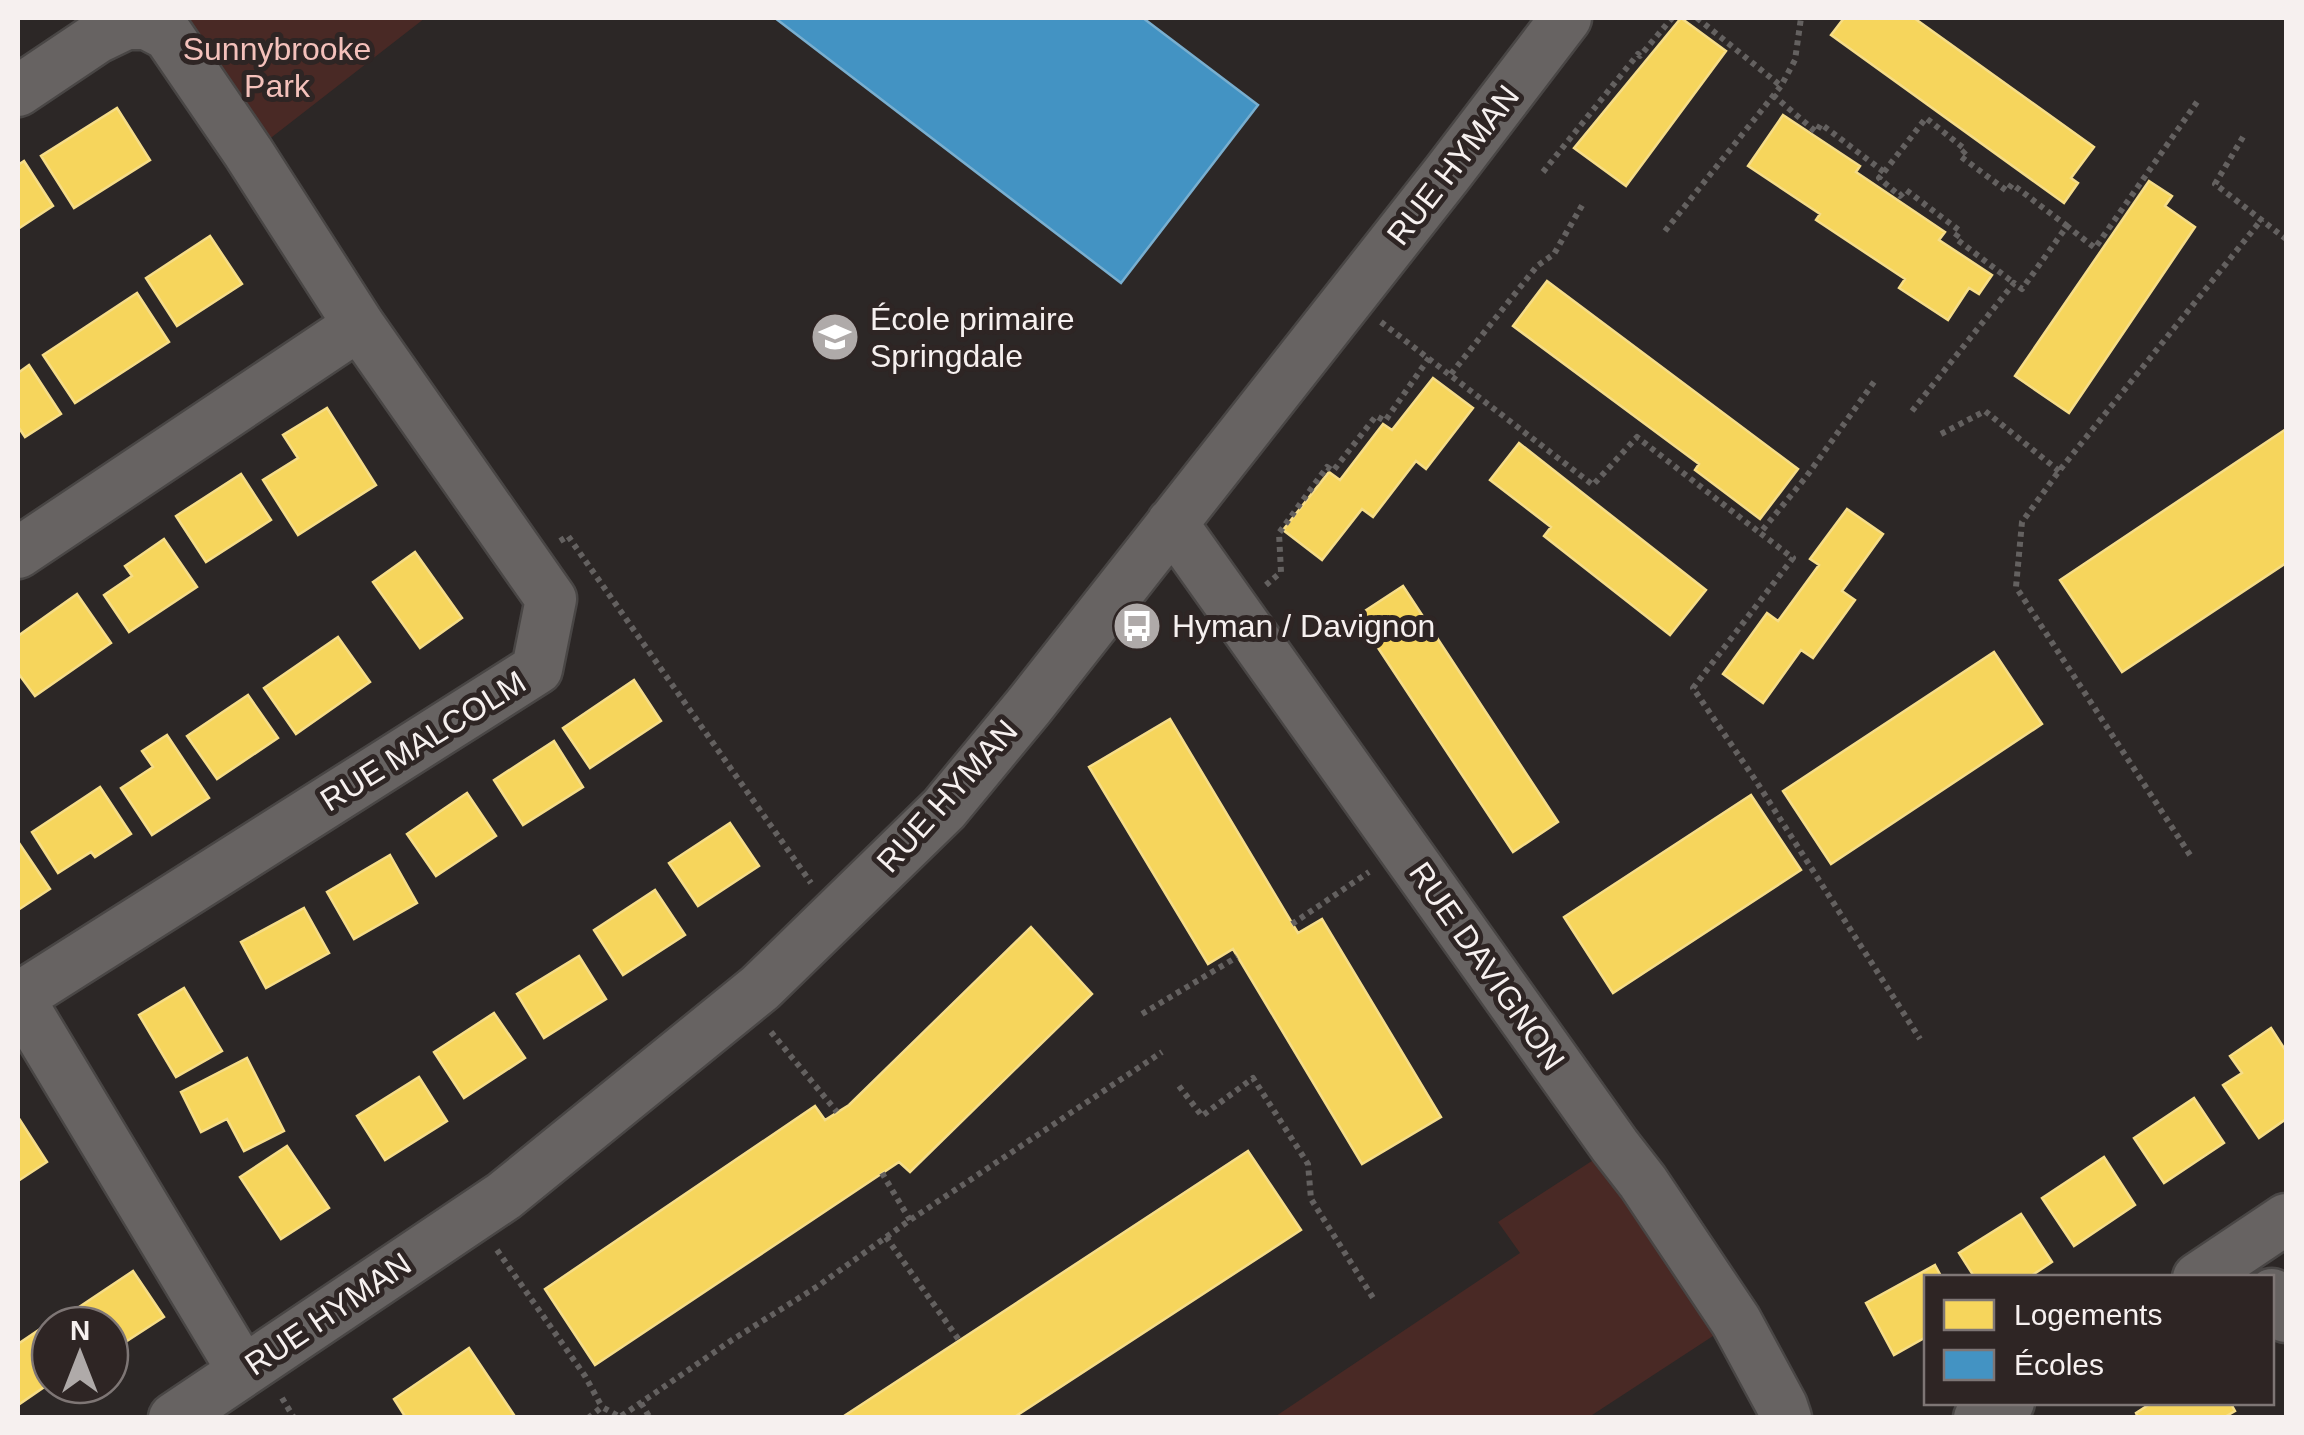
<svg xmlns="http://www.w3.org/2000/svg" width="2304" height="1435" font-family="Helvetica,sans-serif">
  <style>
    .green { fill: #492925 }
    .homes { fill: #f6d55c; stroke: #f6dd88; stroke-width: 2.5 }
    .schools { fill: #4393c3; stroke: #79afd0; stroke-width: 2.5 }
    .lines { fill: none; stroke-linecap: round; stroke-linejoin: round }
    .minor-casing { stroke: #494645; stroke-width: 55 }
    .path { stroke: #646160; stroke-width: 6; stroke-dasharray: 5 5; stroke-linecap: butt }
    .minor { stroke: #676362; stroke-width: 50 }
    .labels { text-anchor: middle; stroke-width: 10; stroke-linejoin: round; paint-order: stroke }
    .park-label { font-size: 32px; fill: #f4c1bb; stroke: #2e2524 }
    .street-label { font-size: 32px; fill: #f6f0ef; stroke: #2e2524 }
    .poi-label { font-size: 32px; fill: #f6f0ef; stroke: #2e2524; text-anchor: start }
  </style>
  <rect width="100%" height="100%" fill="#2c2726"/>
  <path class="green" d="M174 18H425L263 144Z
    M1615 1146 1736 1321 1589 1417 1273 1418 1520 1253 1498 1222Z"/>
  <path class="homes" d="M1681 18 1726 51 1626 186 1574 148Z
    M1844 18H1914L2094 147 2071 178 2078 183 2064 203 1831 35Z
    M117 108 150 160 74 208 41 156Z
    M1783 115 1860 166 1856 172 1945 232 1939 240 1992 275 1979 294 1969 288 1948 320 1899 288 1905 279 1816 220 1820 214 1748 166Z
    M24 161 53 206 18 229V165Z
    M2149 181 2172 196 2165 206 2195 227 2069 413 2015 376Z
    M210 236 242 284 177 326 146 278Z
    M1547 281 1798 469 1760 519 1695 470 1699 464 1513 326Z
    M137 293 169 342 75 403 43 355Z
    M29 365 61 414 25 437 19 428 18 429V373Z
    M1433 378 1473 408 1426 469 1416 461 1373 517 1362 509 1322 560 1283 530 1329 472 1340 480 1383 424 1392 430Z
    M327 408 376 485 298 535 263 480 298 458 283 435Z
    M2286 429V563L2122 672 2060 580Z
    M1519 443 1706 590 1670 635 1544 536 1551 527 1490 480Z
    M241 474 271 520 206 562 176 516Z
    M1847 509 1883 534 1842 591 1855 600 1813 658 1801 650 1763 703 1723 674 1767 613 1778 621 1819 565 1810 559Z
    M164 539 197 587 129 632 104 595 132 576 125 566Z
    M415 552 462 618 420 648 373 582Z
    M1403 586 1558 822 1513 852 1357 616Z
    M77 594 111 643 35 696 18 673V636Z
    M338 637 370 682 296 734 264 688Z
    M1994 652 2042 724 1831 864 1783 791Z
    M634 680 661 721 590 768 563 728Z
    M248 695 278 738 217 779 187 736Z
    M1170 719 1298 933 1322 919 1441 1117 1362 1164 1233 949 1208 964 1089 767Z
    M167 735 209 798 152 835 121 788 153 767 142 751Z
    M554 741 583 787 523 825 494 780Z
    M100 787 131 834 95 857 91 852 58 873 32 832Z
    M467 793 496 836 436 876 407 834Z
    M1751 795 1801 870 1613 993 1564 917Z
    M730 823 759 866 698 906 669 863Z
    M19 843 50 889 18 910V844Z
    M390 855 417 903 354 939 327 892Z
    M655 890 685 935 623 975 594 930Z
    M304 908 329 953 266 988 241 942Z
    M1031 927 1092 994 910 1172 899 1162 595 1365 545 1289 815 1106 825 1120 849 1105Z
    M579 956 606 999 544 1038 517 994Z
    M184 988 222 1051 176 1077 139 1015Z
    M494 1013 525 1058 464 1098 434 1052Z
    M2271 1028 2286 1051V1119L2259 1138 2223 1085 2242 1073 2230 1056Z
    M247 1058 284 1131 244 1151 227 1119 201 1132 181 1092Z
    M419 1077 447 1121 385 1160 357 1116Z
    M2194 1098 2224 1143 2164 1183 2134 1138Z
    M18 1117 47 1162 18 1181Z
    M287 1146 329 1208 281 1239 240 1177Z
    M1248 1151 1301 1230 1013 1418H841Z
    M2104 1157 2135 1205 2074 1246 2042 1198Z
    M2021 1214 2052 1262 2028 1278H1975L1959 1253Z
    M1935 1265 1942 1278H1926V1337L1894 1355 1866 1303Z
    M133 1271 164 1317 110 1352V1325H78L70 1313Z
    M55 1319 59 1325H50V1383L18 1405V1344Z
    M469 1348 516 1418H406L394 1399Z
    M2153 1402H2230L2235 1411 2223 1418H2138L2136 1413Z"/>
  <path class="schools" d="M775 18H1143L1258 105 1121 283Z"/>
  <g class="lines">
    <g class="minor-casing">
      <path id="minor" d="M18 91 97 38 126 24H147L168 35 248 152 359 325 551 599 537 669 18 998
        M1172 523 1615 1146 1643 1182 1736 1321 1782 1406 1786 1418
        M18 553 359 325
        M18 997 243 1371
        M2198 1278 2286 1219
        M2272 1294 2286 1317
        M174 1418 504 1196 760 988 944 809 1029 706 1447 174 1566 18
        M1979 1418 2009 1402"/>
    </g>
    <path class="path" d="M1697 18 1781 86
      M1773 95 1816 132 1821 124 1884 172 1879 178 1900 196 1906 190 1960 231 1955 238 2014 283
      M2243 137 2215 184 2286 239
      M1543 172 1638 54 1640 56 1672 18
      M1884 172 1926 118 1966 150 1960 156 2007 191 2012 184 2067 226
      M1665 231 1781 86 1795 60 1801 18
      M1381 322 1593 485 1637 437 1760 533
      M1451 374 1537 266 1554 254 1584 202
      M1874 382 1806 477 1760 533 1793 558 1693 688 1756 781 1920 1039
      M1912 411 2014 283 2022 289 2067 226 2095 248 2197 102
      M1941 434 1985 411 2059 471
      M560 541 568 536 811 883
      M1266 585 1281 572 1279 533 1327 467 1333 471 1376 416 1385 421 1429 358
      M2190 855 2016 587 2022 522 2059 471 2262 219
      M1292 924 1369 872
      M1142 1014 1237 957
      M771 1032 837 1112
      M1179 1086 1202 1116 1253 1078 1308 1164 1311 1199 1375 1301
      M882 1173 910 1220
      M886 1237 959 1340
      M497 1250 585 1376 602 1407
      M282 1398 294 1418
      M641 1403 650 1418
      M588 1418 602 1407 620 1417 732 1340 818 1286 910 1220 1162 1052"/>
    <use href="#minor" class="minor"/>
  </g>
  <defs>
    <g id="school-disc" transform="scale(2.5)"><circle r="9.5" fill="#afaaa9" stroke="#2e2524"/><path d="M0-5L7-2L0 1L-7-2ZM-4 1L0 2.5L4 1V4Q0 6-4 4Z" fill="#fff"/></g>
    <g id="bus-disc" transform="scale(2.5)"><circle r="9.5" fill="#afaaa9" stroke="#2e2524"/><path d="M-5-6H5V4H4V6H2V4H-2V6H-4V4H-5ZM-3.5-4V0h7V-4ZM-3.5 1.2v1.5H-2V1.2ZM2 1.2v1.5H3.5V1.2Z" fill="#fff"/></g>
  </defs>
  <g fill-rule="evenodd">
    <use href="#school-disc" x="835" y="337"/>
    <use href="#bus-disc" x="1137" y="626"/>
  </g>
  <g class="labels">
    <g class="park-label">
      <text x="277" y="60">Sunnybrooke<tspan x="277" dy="37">Park</tspan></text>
    </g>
    <g class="street-label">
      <text transform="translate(1453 165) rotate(-52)" y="11">RUE HYMAN</text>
      <text transform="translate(423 741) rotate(-32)" y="11">RUE MALCOLM</text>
      <text transform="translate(947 796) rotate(-48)" y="11">RUE HYMAN</text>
      <text transform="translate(1487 966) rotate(55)" y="11">RUE DAVIGNON</text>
      <text transform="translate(328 1314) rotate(-34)" y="11">RUE HYMAN</text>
    </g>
    <g class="poi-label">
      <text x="870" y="330">École primaire<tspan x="870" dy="37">Springdale</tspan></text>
      <text x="1172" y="637">Hyman / Davignon</text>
    </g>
  </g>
  <rect width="2304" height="1435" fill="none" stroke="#f6f0ef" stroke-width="40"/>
  <rect x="1924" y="1275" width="350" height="130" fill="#2e2524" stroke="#7e7675" stroke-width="2.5"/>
  <rect x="1944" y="1300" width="50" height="30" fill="#f6d55c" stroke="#7e7675" stroke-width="2.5"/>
  <text x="2014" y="1325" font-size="30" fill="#f6f0ef">Logements</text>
  <rect x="1944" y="1350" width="50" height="30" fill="#4393c3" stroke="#7e7675" stroke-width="2.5"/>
  <text x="2014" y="1375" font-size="30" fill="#f6f0ef">Écoles</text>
  <g transform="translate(80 1355)"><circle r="48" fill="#2e2524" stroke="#7e7675" stroke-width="2.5"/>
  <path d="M0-8L18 38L0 25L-18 38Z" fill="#afaaa9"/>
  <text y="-15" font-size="28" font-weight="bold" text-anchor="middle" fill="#f6f0ef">N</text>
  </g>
</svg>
